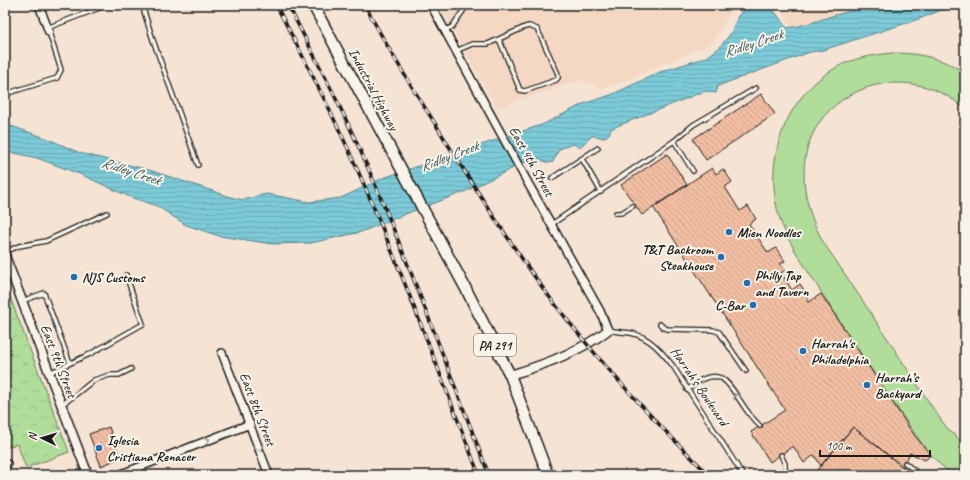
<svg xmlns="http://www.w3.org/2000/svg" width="970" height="480" font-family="Caveat,sans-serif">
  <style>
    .built { fill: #f4d8c4 }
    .park { fill: url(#park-crowns); stroke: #667c5c }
    .pitch { fill: #b1dd9b; stroke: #667c5c }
    .water { fill: url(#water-rules); stroke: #55848c }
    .building { fill: url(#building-back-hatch); stroke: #1c1c1c }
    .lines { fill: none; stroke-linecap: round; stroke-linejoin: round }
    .service-casing { stroke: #1c1c1c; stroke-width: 6 }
    .minor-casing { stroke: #1c1c1c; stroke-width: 10 }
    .tertiary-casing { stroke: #1c1c1c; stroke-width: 11 }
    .primary-casing { stroke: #1c1c1c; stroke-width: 13 }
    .service { stroke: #f7f3e8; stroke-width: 3.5 }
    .minor { stroke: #f7f3e8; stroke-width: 7 }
    .tertiary { stroke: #f7f3e8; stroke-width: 8 }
    .primary { stroke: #f7f3e8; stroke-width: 10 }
    .rail-casing { stroke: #1c1c1c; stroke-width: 3.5 }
    .rail { stroke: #f7f3e8; stroke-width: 2; stroke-dasharray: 6; stroke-linecap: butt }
    .oneway { stroke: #94928c }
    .poi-dot { fill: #1f6fb2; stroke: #f7f3e8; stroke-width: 1.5 }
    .labels { text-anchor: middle; stroke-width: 4; stroke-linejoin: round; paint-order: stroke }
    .shield { fill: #f7f3e8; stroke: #5e5c59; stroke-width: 1 }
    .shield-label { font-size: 13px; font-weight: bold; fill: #1c1c1c }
    .street-label { font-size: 14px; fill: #1c1c1c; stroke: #f7f3e8 }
    .poi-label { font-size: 14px; font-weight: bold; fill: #1c1c1c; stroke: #f7f3e8; text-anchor: start }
    .water-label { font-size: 15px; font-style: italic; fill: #3d595d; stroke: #f7f3e8 }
  </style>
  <defs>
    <pattern id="park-crowns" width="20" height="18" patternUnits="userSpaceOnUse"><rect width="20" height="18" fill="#b1dd9b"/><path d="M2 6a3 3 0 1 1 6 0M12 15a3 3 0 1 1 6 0" fill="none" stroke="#98bd85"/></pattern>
    <pattern id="water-rules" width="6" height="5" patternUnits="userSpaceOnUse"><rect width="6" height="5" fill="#7bcad7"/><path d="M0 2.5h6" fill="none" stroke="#6aadb8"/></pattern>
    <pattern id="building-back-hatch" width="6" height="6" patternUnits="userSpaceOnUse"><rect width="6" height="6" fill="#f1bea2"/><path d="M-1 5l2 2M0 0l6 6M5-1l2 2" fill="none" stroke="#cea38b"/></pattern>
  </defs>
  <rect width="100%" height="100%" fill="#f5e3d3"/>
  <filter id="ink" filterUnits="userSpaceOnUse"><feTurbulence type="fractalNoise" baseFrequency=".025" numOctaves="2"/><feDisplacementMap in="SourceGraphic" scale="8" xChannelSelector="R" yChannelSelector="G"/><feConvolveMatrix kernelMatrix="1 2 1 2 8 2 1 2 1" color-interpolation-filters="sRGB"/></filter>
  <g filter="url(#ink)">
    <path class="built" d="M439 5H748L729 14 713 42 620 83 601 88 581 80 497 108Z
      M780 5H865L852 11 830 17 806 25 790 27Z"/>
    <path class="park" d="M5 284 69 452 26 468 17 444 5 448Z"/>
    <path class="pitch" d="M892 53C920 53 941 58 965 72V109C940 86 905 78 872 86 851 92 831 105 819 123 796 157 802 201 820 236 824 245 831 253 836 261 847 278 859 295 870 312 892 346 914 379 936 413L947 428 965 445V475C958 475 954 475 948 471 928 456 914 432 900 412 884 388 868 364 851 339 837 317 823 295 809 273 799 257 788 241 781 222 761 165 783 97 837 67 854 58 873 55 892 53Z"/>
    <path class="water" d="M865 5H954L919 19 823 50 810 52 723 84 718 86 716 93 705 91 615 127 611 129 609 134 604 138 595 136H592L580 147 573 144 559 149 553 162 548 163 536 157 464 192 408 213 361 232 311 243 273 244 219 236 186 225 157 206 130 197 82 175 37 158 5 151V124L46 138 80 153 149 170 234 198 244 200 257 196 267 194 309 202 341 198 383 178 544 124 583 104 611 95 660 72 707 57 720 47 731 33 738 16 743 10 755 8H770L775 12 787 28C802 26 814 22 829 17 842 13 853 11 865 5Z"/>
    <path class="building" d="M761 94 775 114 706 160 693 139Z
      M667 154 687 185 642 215 621 185Z
      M712 168 716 174 723 169 732 182 725 187 740 211 748 206 756 219 749 224 768 253 776 248 785 261 780 264 785 270 781 273 792 290 800 284 809 298 807 299 809 302 821 294 914 435 931 455 925 460 910 453 903 467 853 427 821 466 814 455 804 463 793 446 770 462 751 432 785 410 653 207Z
      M109 427 120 458 101 466 89 434Z
      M853 427 913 475H813Z"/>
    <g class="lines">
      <g class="service-casing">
        <path id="service" d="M142 5 153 40 198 165
          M793 5 794 7 799 5
          M47 28 107 5
          M445 30 452 27 467 5
          M456 51 472 44H488L525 27 529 26 537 29 540 35 558 74V78L556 80 525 91 520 90 499 39
          M5 94 57 78 61 70 49 32
          M674 141 693 171
          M582 159 601 192
          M552 178 598 148
          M616 213H621L633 206
          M552 224 674 141 693 125 756 88
          M5 252 19 246 46 241 107 213
          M22 301 44 293 70 363
          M660 324 663 327 667 329 713 330 719 332 746 371
          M609 330C616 332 624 332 631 333 650 337 662 352 673 366L743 475
          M49 373 90 354 143 324 126 275
          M687 390C697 382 708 373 721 378 731 383 741 404 748 412 751 417 756 422 760 426
          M62 404 70 399 94 380 110 375H119L131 369
          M781 455 785 464V475
          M905 463 920 475"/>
      </g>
      <g class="minor-casing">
        <path id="minor" d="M39 5 49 32
          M431 5 529 185 600 311 608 330
          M222 353 269 475
          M5 464H7
          M119 475 250 424"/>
      </g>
      <g class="tertiary-casing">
        <path id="tertiary" d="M5 256 88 475
          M510 375C544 365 580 352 608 330"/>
      </g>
      <g class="primary-casing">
        <path id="primary" d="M313 5 466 289 510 375 548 475"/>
      </g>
      <use href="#service" class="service"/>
      <use href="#minor" class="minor"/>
      <use href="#tertiary" class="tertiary"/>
      <use href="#primary" class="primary"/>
      <g class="rail-casing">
        <path id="rail" d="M276 5C305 60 333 114 358 171 402 270 439 373 479 475
          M288 5C316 59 344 112 368 168 412 269 449 373 489 475
          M365 5C386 46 411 86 436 125 472 184 509 243 551 299 598 361 653 420 709 475"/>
      </g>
      <use href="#rail" class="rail"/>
    </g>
    <defs><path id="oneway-chevron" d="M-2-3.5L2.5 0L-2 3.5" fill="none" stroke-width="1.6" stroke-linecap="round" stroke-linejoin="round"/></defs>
    <g class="oneway">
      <use href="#oneway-chevron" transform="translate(736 396) rotate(-125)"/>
      <use href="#oneway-chevron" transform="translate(207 440) rotate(-21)"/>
      <use href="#oneway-chevron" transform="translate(260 449) rotate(69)"/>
    </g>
  </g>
  <g class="poi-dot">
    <circle cx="729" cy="232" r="4"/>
    <circle cx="721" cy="257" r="4"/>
    <circle cx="74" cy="277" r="4"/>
    <circle cx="747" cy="283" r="4"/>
    <circle cx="753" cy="305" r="4"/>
    <circle cx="803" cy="351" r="4"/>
    <circle cx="867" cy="385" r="4"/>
    <circle cx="99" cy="448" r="4"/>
  </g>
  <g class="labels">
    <rect class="shield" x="474" y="334" width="42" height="22" rx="3"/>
    <g class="shield-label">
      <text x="495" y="350">PA 291</text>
    </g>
    <g class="street-label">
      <text transform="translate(374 89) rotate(62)" y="5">Industrial Highway</text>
      <text transform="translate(532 161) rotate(61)" y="5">East 4th Street</text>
      <text transform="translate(59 361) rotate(69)" y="5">East 9th Street</text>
      <text transform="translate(700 386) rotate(56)" y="5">Harrah's Boulevard</text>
      <text transform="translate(258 409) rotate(69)" y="5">East 8th Street</text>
    </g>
    <g class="poi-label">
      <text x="737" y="237">Mien Noodles</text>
      <text x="713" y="254" text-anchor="end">T&amp;T Backroom<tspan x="713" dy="16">Steakhouse</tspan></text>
      <text x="755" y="280">Philly Tap<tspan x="755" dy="16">and Tavern</tspan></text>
      <text x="82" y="282">NJS Customs</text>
      <text x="745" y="310" text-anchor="end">C-Bar</text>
      <text x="811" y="348">Harrah's<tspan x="811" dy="16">Philadelphia</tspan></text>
      <text x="875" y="382">Harrah’s<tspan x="875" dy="16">Backyard</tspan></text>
      <text x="107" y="445">Iglesia<tspan x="107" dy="16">Cristiana Renacer</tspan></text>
    </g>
    <g class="water-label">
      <text transform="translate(753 43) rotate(-18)" y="5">Ridley Creek</text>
      <text transform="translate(449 156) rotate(-21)" y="5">Ridley Creek</text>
      <text transform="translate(131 171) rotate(18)" y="5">Ridley Creek</text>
    </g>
  </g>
  <rect width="970" height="480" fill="none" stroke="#f7f3e8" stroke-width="20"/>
  <rect x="10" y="10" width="950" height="460" fill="none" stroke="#1c1c1c" stroke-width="1.5" filter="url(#ink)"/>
  <g transform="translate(42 438) rotate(275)" stroke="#f7f3e8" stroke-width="3" paint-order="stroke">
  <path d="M0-3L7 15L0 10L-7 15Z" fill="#1c1c1c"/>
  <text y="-6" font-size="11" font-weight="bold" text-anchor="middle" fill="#1c1c1c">N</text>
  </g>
  <path d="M820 450v6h110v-6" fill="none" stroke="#1c1c1c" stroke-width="2"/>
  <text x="826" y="450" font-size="12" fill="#1c1c1c" stroke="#f7f3e8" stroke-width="3" paint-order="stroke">100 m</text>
</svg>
